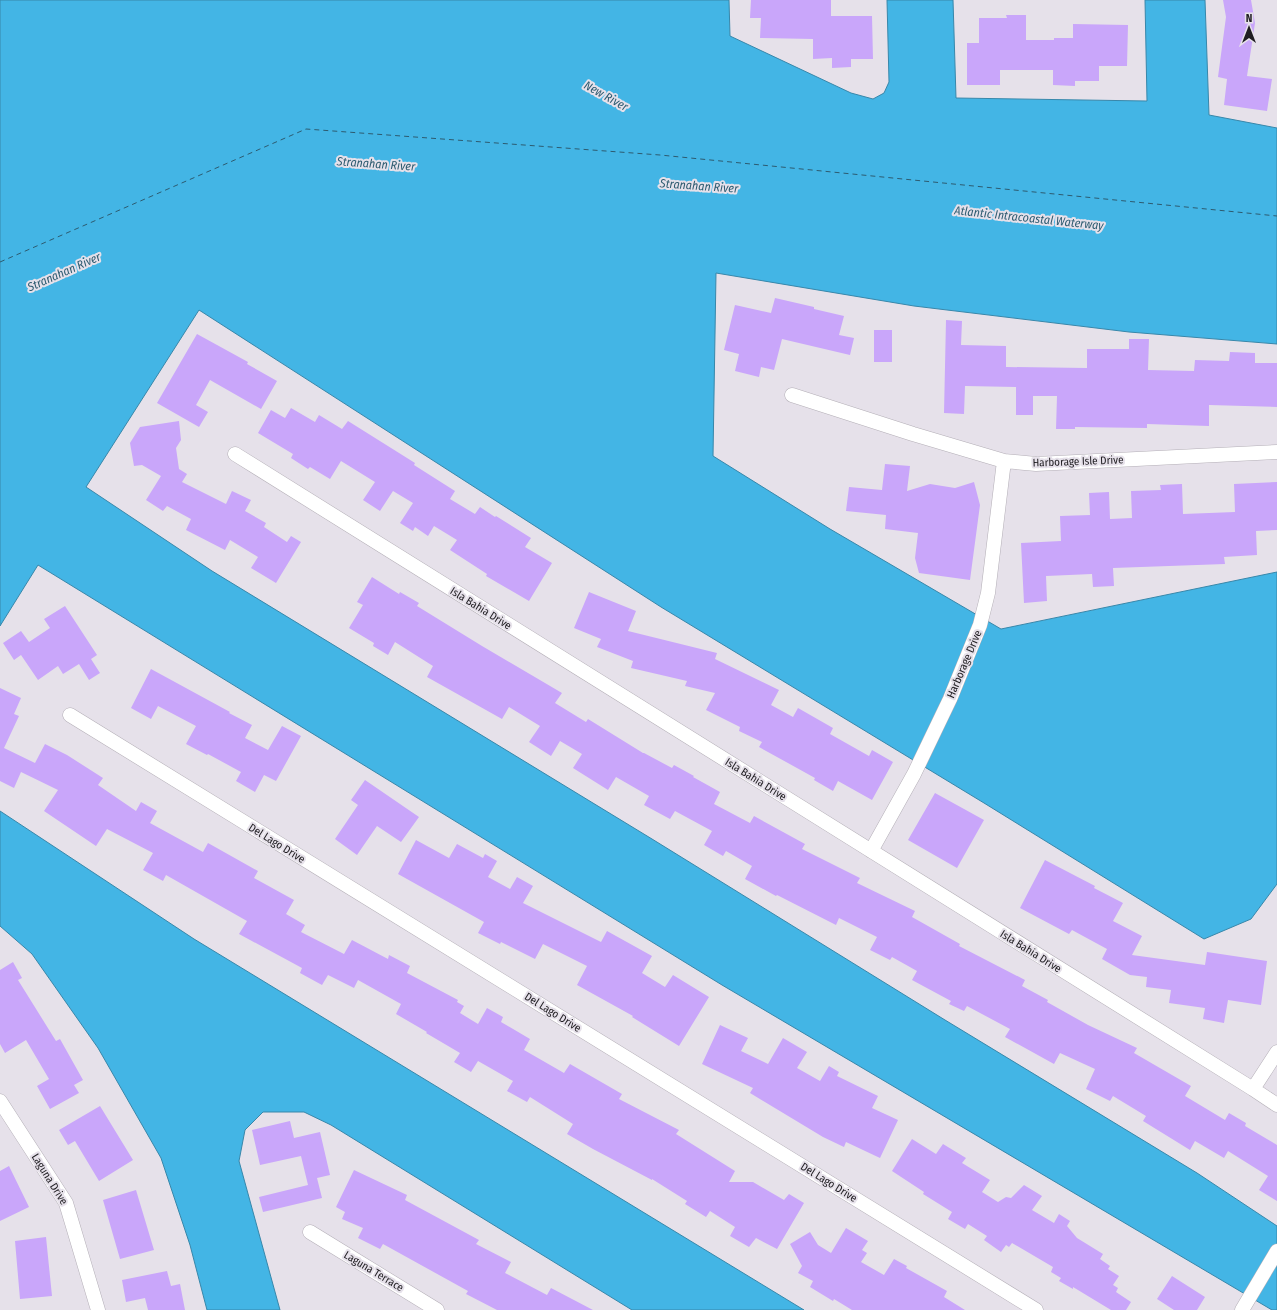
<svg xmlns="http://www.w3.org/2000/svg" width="1277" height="1310" font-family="'Fira Sans Condensed',sans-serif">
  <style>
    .water { fill: #43b5e5; stroke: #3887aa }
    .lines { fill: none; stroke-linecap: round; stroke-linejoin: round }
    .ferry { stroke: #2d5b70; stroke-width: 1; stroke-dasharray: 5 4; stroke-linecap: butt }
    .building { fill: #c9a6fa }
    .minor-casing { stroke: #b4afb7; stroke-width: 15 }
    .minor { stroke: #fff; stroke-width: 14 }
    .labels { text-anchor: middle; stroke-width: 4; stroke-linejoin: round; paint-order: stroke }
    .street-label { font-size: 11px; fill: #1f1d21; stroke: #e6e1ea }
    .water-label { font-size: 12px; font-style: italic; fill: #2d5b70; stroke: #e6e1ea }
  </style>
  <rect width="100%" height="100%" fill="#e6e1ea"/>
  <path class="water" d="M0 0H729L730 36 851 93 873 99 884 93 889 82 887 0H953L956 98 1147 101 1145 0H1205L1209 115 1277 128V344L1129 332 914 306 716 273 713 456 830 529 1001 629 1277 572V884L1251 919 1204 939 984 803 661 607 199 310 86 487 212 571 652 839 945 1020 1197 1173 1277 1226V1310H1272L722 985 38 565 0 626Z
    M0 811 194 939 804 1310H632L331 1125 304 1112H263L245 1130 239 1161 280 1310H207L190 1245 161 1158 98 1048 32 954 0 926Z"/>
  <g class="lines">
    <path class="ferry" d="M0 262 306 129 660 155 1277 216"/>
  </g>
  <path class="building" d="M751 0H831V16H872L873 59H851V67L832 68V58L813 59V39L760 38 761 18H750Z
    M1223 0H1251L1255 23 1247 76 1272 79 1267 111 1224 105 1227 79 1218 77 1226 17Z
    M1006 15H1026V40H1054V38H1073V24L1128 25 1127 66H1099V81H1075V86L1053 85V70H1000V85H967V43H979V18H1007Z
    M775 298 814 307V309L844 316 839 335 854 338 850 355 782 339 774 370 761 367 759 377 735 371 739 354 724 350 735 305 771 313Z
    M946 320 962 321 961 345 1006 346V367L1087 368V349H1129V339H1149L1148 370 1194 371 1195 360 1229 361 1230 352 1255 353V363H1277V407L1209 405V426L1147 424V428L1075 427V429H1056L1057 396H1033V415H1016V387L965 386 964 414 944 413Z
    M874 330H892V362H874Z
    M197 334 248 362 247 364 277 381 261 409 210 380 196 405 208 412 199 427 157 403Z
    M291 408 315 422 319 415 342 429 348 421 415 463 414 465 455 491 450 499 475 514 480 507 495 517 496 516 531 538 525 547 552 563 529 601 486 576 487 574 450 550 457 540 434 526 428 536 415 527 413 531 400 523 413 503 393 491 380 511 363 500 375 482 341 461 330 479 310 467 308 469 291 458 293 454 258 433 271 410 285 418Z
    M179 421 181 440 176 448 179 469 187 474 182 482 226 504 232 491 251 500 245 511 266 523 264 527 287 542 291 536 301 542 276 583 251 568 258 557 230 540 225 550 186 530 191 519 167 506 163 511 146 500 161 476 142 465 134 466 130 443 140 427Z
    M885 464 910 466 907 491 930 484 955 488 974 482 980 505 970 580 919 573 915 558 918 533 885 529 886 515 846 511 849 487 882 490Z
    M1277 482V530L1256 531 1257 555 1224 557 1225 564 1113 568 1114 586 1093 587 1092 574 1046 576 1047 601 1024 603 1021 543 1061 541 1060 516 1090 515 1089 493 1109 492 1110 519 1132 518 1131 491 1161 490 1160 485 1182 484 1183 514 1235 512 1234 484Z
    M372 577 399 594 400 592 419 603 417 606 482 646 562 693 555 703 586 722 588 719 643 753H644L672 768 674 765 694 776 693 777 720 792 714 804 750 823 754 816 805 844 802 849 860 878 857 883 915 911 912 917 960 944 959 946 1025 980 1022 986 1048 1000 1047 1002 1088 1025 1137 1048 1134 1053 1191 1086 1185 1096 1225 1120 1229 1113 1246 1123 1245 1126 1277 1145V1201L1259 1190 1268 1176 1228 1151 1224 1158 1195 1141 1190 1150 1143 1121 1146 1116 1113 1096 1110 1101 1086 1089 1095 1069 1060 1053 1054 1064 1005 1037 1010 1029 967 1006 964 1011 949 1004 951 1001 912 980 917 971 892 957 890 960 870 950 877 937 839 918 836 925 777 895 776 896 745 879 752 866 726 851 723 856 704 845 712 831 675 811 670 819 644 805 649 796 616 777 608 790 573 768 582 754 560 741 551 756 529 742 540 726 509 707 502 719 427 677 433 666 395 642 388 655 373 646 374 643 349 628 363 605 357 602Z
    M589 592 636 611 628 631 717 653 715 659 779 690 771 705 793 717 798 708 833 728 830 734 869 756 872 750 893 762 872 800 838 781 833 791 814 780 815 778 759 747 762 742 739 731 740 727 706 710 715 693 685 686 687 681 631 668 633 661 597 647 601 639 574 628Z
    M65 606 97 655 91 659 100 673 89 680 79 664 63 674 58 666 38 680 21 655 14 660 3 643 21 631 29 642 50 628 44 619Z
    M151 669 230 712 229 713 252 725 245 738 268 750 282 726 301 736 276 781 264 775 255 792 236 781 241 772 208 754 207 755 186 744 196 726 158 706 151 719 131 708Z
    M0 688 21 698 14 714 19 716 4 748 35 763 45 744 67 755 103 778 98 785 136 811 141 802 157 811 150 823 203 852 208 843 258 871 254 878 294 900 286 914 305 925 301 932 344 954 352 940 388 959 389 955 410 966 407 973 458 1000 457 1002 464 1006 460 1013 478 1024 487 1008 503 1017 501 1022 530 1039 524 1050 564 1073 570 1064 622 1094 619 1099 679 1130 676 1134 735 1171 729 1182H753L784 1200 789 1194 804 1203 777 1249 756 1238 749 1247 730 1236 735 1227 710 1211 706 1217 685 1204 687 1201 652 1179V1180L593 1149 567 1134 573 1124 530 1097 527 1102 507 1091 513 1081 478 1061 471 1072 454 1062 460 1053 426 1033 427 1032 396 1014 401 1004 358 980 354 988 328 975 322 985 300 973 302 968 239 934 247 921 166 875 163 881 143 870 153 853 107 829 96 846 44 811 58 790 21 772 14 788 0 781Z
    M365 780 419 817 401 842 377 826 357 855 335 839 358 805 351 800Z
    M935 793 984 820 957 868 908 840Z
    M416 840 449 858 457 844 483 858 485 854 497 861 488 877 510 889 517 877 533 886 523 903 601 942 607 931 652 956 642 973 665 987 673 975 709 997 679 1046 632 1017 633 1016 577 985 587 966 543 944 535 959 501 942 500 944 478 933 484 922 398 874Z
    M1045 860 1095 886 1094 888 1123 903 1113 921 1142 936 1132 955 1205 965 1207 952 1267 961 1261 1005 1228 1000 1224 1023 1203 1019 1205 1008 1169 1003 1171 990 1146 987 1147 977 1130 975 1102 959 1107 949 1072 930 1069 934 1020 908Z
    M13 962 22 978 18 980 56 1041 60 1039 83 1080 74 1085 79 1093 50 1109 37 1086 49 1079 26 1040 5 1053 0 1044V970Z
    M720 1025 748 1038 741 1051 768 1064 783 1038 807 1052 797 1068 820 1081 829 1066 839 1072 837 1076 878 1096 872 1108 898 1120 880 1158 846 1142 844 1147 823 1137 750 1093 753 1088 702 1064Z
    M100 1106 133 1160 99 1181 75 1141 68 1145 59 1130Z
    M290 1121 294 1138 320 1132 330 1175 317 1178 322 1198 263 1212 259 1197 308 1185 301 1156 260 1165 252 1130Z
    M912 1139 936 1154 943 1144 966 1158 962 1163 990 1180 982 1192 998 1202 1006 1197 1011 1198 1024 1185 1042 1196 1032 1210 1054 1223 1059 1214 1070 1221 1067 1226 1077 1238 1103 1254 1100 1259 1110 1266 1108 1269 1119 1276 1113 1285 1118 1288 1116 1292 1131 1302 1126 1310H1111L1073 1287V1289L1059 1281 1061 1278 1051 1272 1053 1267 1012 1243 1009 1247 1006 1245 1001 1252 984 1240 987 1236 968 1224 965 1229 948 1219 952 1212 923 1194 924 1192 892 1171Z
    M9 1166 29 1207 0 1221V1171Z
    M354 1170 407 1195 405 1200 479 1240 476 1244 511 1262 505 1273 547 1295 551 1288 593 1310H497L466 1294 468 1291 383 1244 380 1249 358 1238 363 1228 342 1219 345 1212 336 1207Z
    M136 1190 154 1250 120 1259 103 1200Z
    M846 1228 868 1241 862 1250 867 1253 861 1262 884 1275 894 1259 907 1266 906 1268 947 1291 944 1297 965 1310H852L834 1299 833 1301 810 1287 813 1281 798 1273 802 1266 790 1244 810 1232 818 1245 831 1253Z
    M46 1237 52 1296 20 1299 15 1241Z
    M167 1271 171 1286 180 1284 185 1310H148L145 1298 126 1302 122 1280Z
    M1172 1276 1205 1297 1197 1310H1174L1157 1299Z"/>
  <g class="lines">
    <g class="minor-casing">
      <path id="minor" d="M792 395 913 434 1004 461 1036 464 1277 452
        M235 454 1253 1089 1277 1105
        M70 715 1036 1310
        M871 851 914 774 950 699 980 625 988 593 1004 461
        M1253 1089 1277 1052
        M0 1101 66 1203 98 1310
        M310 1232 437 1310
        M1242 1310 1277 1251"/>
    </g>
    <use href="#minor" class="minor"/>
  </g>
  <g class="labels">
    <g class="street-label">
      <text transform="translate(1078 461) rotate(-2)" y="4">Harborage Isle Drive</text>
      <text transform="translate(481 608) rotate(32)" y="4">Isla Bahia Drive</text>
      <text transform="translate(964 664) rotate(-67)" y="4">Harborage Drive</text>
      <text transform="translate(756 779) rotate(32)" y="4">Isla Bahia Drive</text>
      <text transform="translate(277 843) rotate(32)" y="4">Del Lago Drive</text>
      <text transform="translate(1031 951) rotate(32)" y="4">Isla Bahia Drive</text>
      <text transform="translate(553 1012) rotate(32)" y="4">Del Lago Drive</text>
      <text transform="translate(50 1179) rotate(58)" y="4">Laguna Drive</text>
      <text transform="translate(829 1182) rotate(32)" y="4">Del Lago Drive</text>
      <text transform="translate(374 1271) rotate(31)" y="4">Laguna Terrace</text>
    </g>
    <g class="water-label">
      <text transform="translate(606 96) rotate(29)" y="4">New River</text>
      <text transform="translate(376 164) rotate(4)" y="4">Stranahan River</text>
      <text transform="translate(699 186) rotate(4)" y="4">Stranahan River</text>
      <text transform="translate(1029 218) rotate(6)" y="4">Atlantic Intracoastal Waterway</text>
      <text transform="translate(64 272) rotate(-24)" y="4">Stranahan River</text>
    </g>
  </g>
  <g transform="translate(1249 28)" stroke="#e6e1ea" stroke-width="3" paint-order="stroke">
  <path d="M0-3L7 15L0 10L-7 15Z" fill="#1f1d21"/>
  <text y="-6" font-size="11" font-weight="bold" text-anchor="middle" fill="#1f1d21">N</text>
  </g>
</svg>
